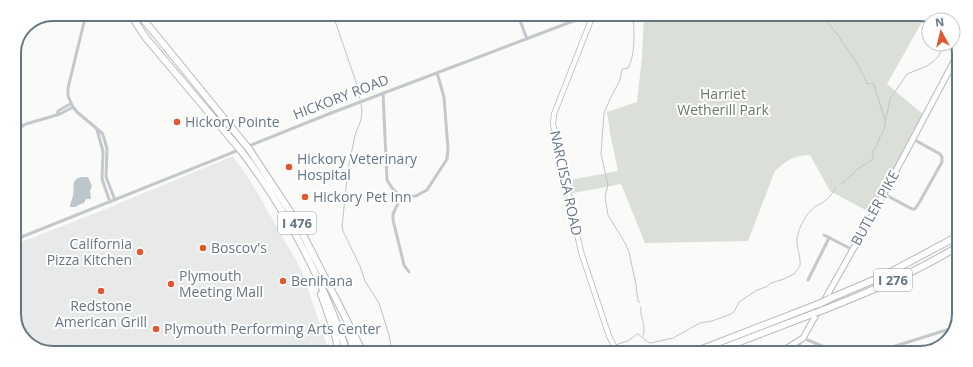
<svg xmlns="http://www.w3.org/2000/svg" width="973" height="367" font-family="'Open Sans',sans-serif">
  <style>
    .built { fill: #e8e9e9 }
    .park { fill: #dadfd7 }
    .water { fill: #bbc7cb }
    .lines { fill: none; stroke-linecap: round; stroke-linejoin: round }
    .stream { stroke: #bbc7cb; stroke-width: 1 }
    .secondary-casing { stroke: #b3babf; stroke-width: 6 }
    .primary-casing { stroke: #b5babe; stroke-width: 7 }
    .highway-casing { stroke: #b4b9bd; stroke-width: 8 }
    .street { stroke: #c3c8cc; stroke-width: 3 }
    .secondary { stroke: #fff; stroke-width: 4.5 }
    .primary { stroke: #fff; stroke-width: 5 }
    .highway { stroke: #fff; stroke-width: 6 }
    .highway-bridge-casing { stroke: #b4b9bd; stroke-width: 8; stroke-linecap: butt }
    .highway-bridge { stroke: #fff; stroke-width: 6 }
    .poi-dot { fill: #e4572e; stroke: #fff; stroke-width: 1.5 }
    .labels { text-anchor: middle; stroke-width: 4; stroke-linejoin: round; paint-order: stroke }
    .shield { fill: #fff; stroke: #939fa8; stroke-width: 1 }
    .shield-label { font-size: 13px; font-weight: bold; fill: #657683 }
    .park-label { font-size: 14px; fill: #687a64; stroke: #fff }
    .street-label { font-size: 14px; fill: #657683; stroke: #fff }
    .poi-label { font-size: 14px; fill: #657683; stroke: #fff; text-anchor: start }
    .rim { fill: none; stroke: #657683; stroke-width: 2 }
  </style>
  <rect width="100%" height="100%" fill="#fafaf8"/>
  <path class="built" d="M233 156 250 180 302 271 329 352 41 351 22 338 14 316V245L108 208Z"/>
  <path class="park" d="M644 15 918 16 922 22 887 84 925 116 873 214 830 191 810 155C794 155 786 161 775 171L748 241 645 243 621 184 568 194 565 181 618 171 610 133 607 112 637 102 642 57Z"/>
  <path class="water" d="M82 177H88L92 186 90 191 91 198 90 199H86L84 203 78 205 76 207H70C70 203 72 200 73 196 75 188 70 179 82 177Z"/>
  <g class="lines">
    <path class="stream" d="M333 15 358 88 360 99
      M633 15C634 31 636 54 628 68L622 69 620 80 610 99 604 113 601 154 608 185 605 197 608 215 625 243 629 252 636 285 638 301 640 303
      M824 16C828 23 832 28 837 34 841 40 845 46 849 52 856 62 863 72 867 84L873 83 874 85 885 120
      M953 38 954 37
      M361 104 362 110 361 120 355 135 348 170 342 226 343 231 360 266 365 281 379 303 389 335 392 352
      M887 115 890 99 907 74 927 66 934 61 938 57 945 44
      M856 170 873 159V150L876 147 880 137 884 130 886 117
      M841 184 855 172
      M641 307C639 317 647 323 643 336
      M615 345 628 341 637 334C643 336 645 342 651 343L673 338 700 323 712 321 731 314 734 312 739 302 757 290 766 287 771 283 784 279 794 274 800 266C801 256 796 247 797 238 799 227 806 213 816 206 819 204 823 203 826 200 830 197 833 192 836 188
      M603 352 608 347 612 346"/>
    <g class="secondary-casing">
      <path id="secondary" d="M593 15 554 114 553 124 581 252 609 336 617 352"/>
    </g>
    <g class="primary-casing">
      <path id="primary" d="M779 353 803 338 873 214 959 52"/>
    </g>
    <g class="highway-casing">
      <path id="highway" d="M130 14 146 38 237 146
        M139 14 244 143
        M249 149 295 219 363 352
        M242 152C288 213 323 280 347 352
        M321 294 334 331 339 352
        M831 298 883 276 958 236
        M826 309C871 291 916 272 957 247
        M346 327 355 352
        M694 352 821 303
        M713 352 815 313"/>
    </g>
    <path class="street" d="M86 14 68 88V96L73 107 77 112 102 133 104 138 107 149 106 177 115 200
      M518 15 527 39
      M383 93 387 180 392 188 398 194 406 196H416L427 190 447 159 448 149 444 97 437 73
      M57 115 58 111 70 104
      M97 130 103 151 102 179 110 202
      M14 131 26 124 60 114 73 107
      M884 194 912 209H915L919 203 942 162V157L940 154 913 139
      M402 195 393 214V220L404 265 409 272
      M824 235 853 250
      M14 240 326 115 589 15
      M808 280 829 238
      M795 353 803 338 834 351 843 353
      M873 353 956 327"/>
    <use href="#secondary" class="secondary"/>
    <use href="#primary" class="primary"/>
    <use href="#highway" class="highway"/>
    <g class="highway-bridge-casing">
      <path id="highway-bridge" d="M244 143 249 149
        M237 146 242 152
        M821 303 831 298
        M815 313 826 309"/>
    </g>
    <use href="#highway-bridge" class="highway-bridge"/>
  </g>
  <g class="poi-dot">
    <circle cx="177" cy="122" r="4"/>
    <circle cx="289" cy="167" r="4"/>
    <circle cx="305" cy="197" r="4"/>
    <circle cx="203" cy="248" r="4"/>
    <circle cx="140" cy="252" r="4"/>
    <circle cx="283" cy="281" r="4"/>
    <circle cx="171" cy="284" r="4"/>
    <circle cx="101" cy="291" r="4"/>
    <circle cx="156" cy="329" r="4"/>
  </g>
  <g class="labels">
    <g class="shield">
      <rect x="278" y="212" width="38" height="22" rx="3"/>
      <rect x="874" y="269" width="38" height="22" rx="3"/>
    </g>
    <g class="shield-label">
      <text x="297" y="228">I 476</text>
      <text x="893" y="285">I 276</text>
    </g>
    <g class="park-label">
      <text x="723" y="99">Harriet<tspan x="723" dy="16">Wetherill Park</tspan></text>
    </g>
    <g class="street-label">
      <text transform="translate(341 97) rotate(-21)" y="5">HICKORY ROAD</text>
      <text transform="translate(566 183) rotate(78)" y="5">NARCISSA ROAD</text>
      <text transform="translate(875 208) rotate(-61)" y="5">BUTLER PIKE</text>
    </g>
    <g class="poi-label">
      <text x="185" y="127">Hickory Pointe</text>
      <text x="297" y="164">Hickory Veterinary<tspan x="297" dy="16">Hospital</tspan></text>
      <text x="313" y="202">Hickory Pet Inn</text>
      <text x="132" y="249" text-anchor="end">California<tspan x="132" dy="16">Pizza Kitchen</tspan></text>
      <text x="211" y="253">Boscov's</text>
      <text x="179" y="281">Plymouth<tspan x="179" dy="16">Meeting Mall</tspan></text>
      <text x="291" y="286">Benihana</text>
      <text x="101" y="311" text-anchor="middle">Redstone<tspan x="101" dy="16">American Grill</tspan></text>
      <text x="164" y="334">Plymouth Performing Arts Center</text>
    </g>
  </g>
  <path d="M0 0H973V367H0ZM53 21H920A32 32 0 0 1 952 53V314A32 32 0 0 1 920 346H53A32 32 0 0 1 21 314V53A32 32 0 0 1 53 21Z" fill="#fff" fill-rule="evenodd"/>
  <path class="rim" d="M53 21H920A32 32 0 0 1 952 53V314A32 32 0 0 1 920 346H53A32 32 0 0 1 21 314V53A32 32 0 0 1 53 21Z"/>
  <g transform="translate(941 32) rotate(352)"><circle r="19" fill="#ffffff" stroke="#c1c8cd"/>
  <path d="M0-3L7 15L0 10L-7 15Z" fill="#e4572e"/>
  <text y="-6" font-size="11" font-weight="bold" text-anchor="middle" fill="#657683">N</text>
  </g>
</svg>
